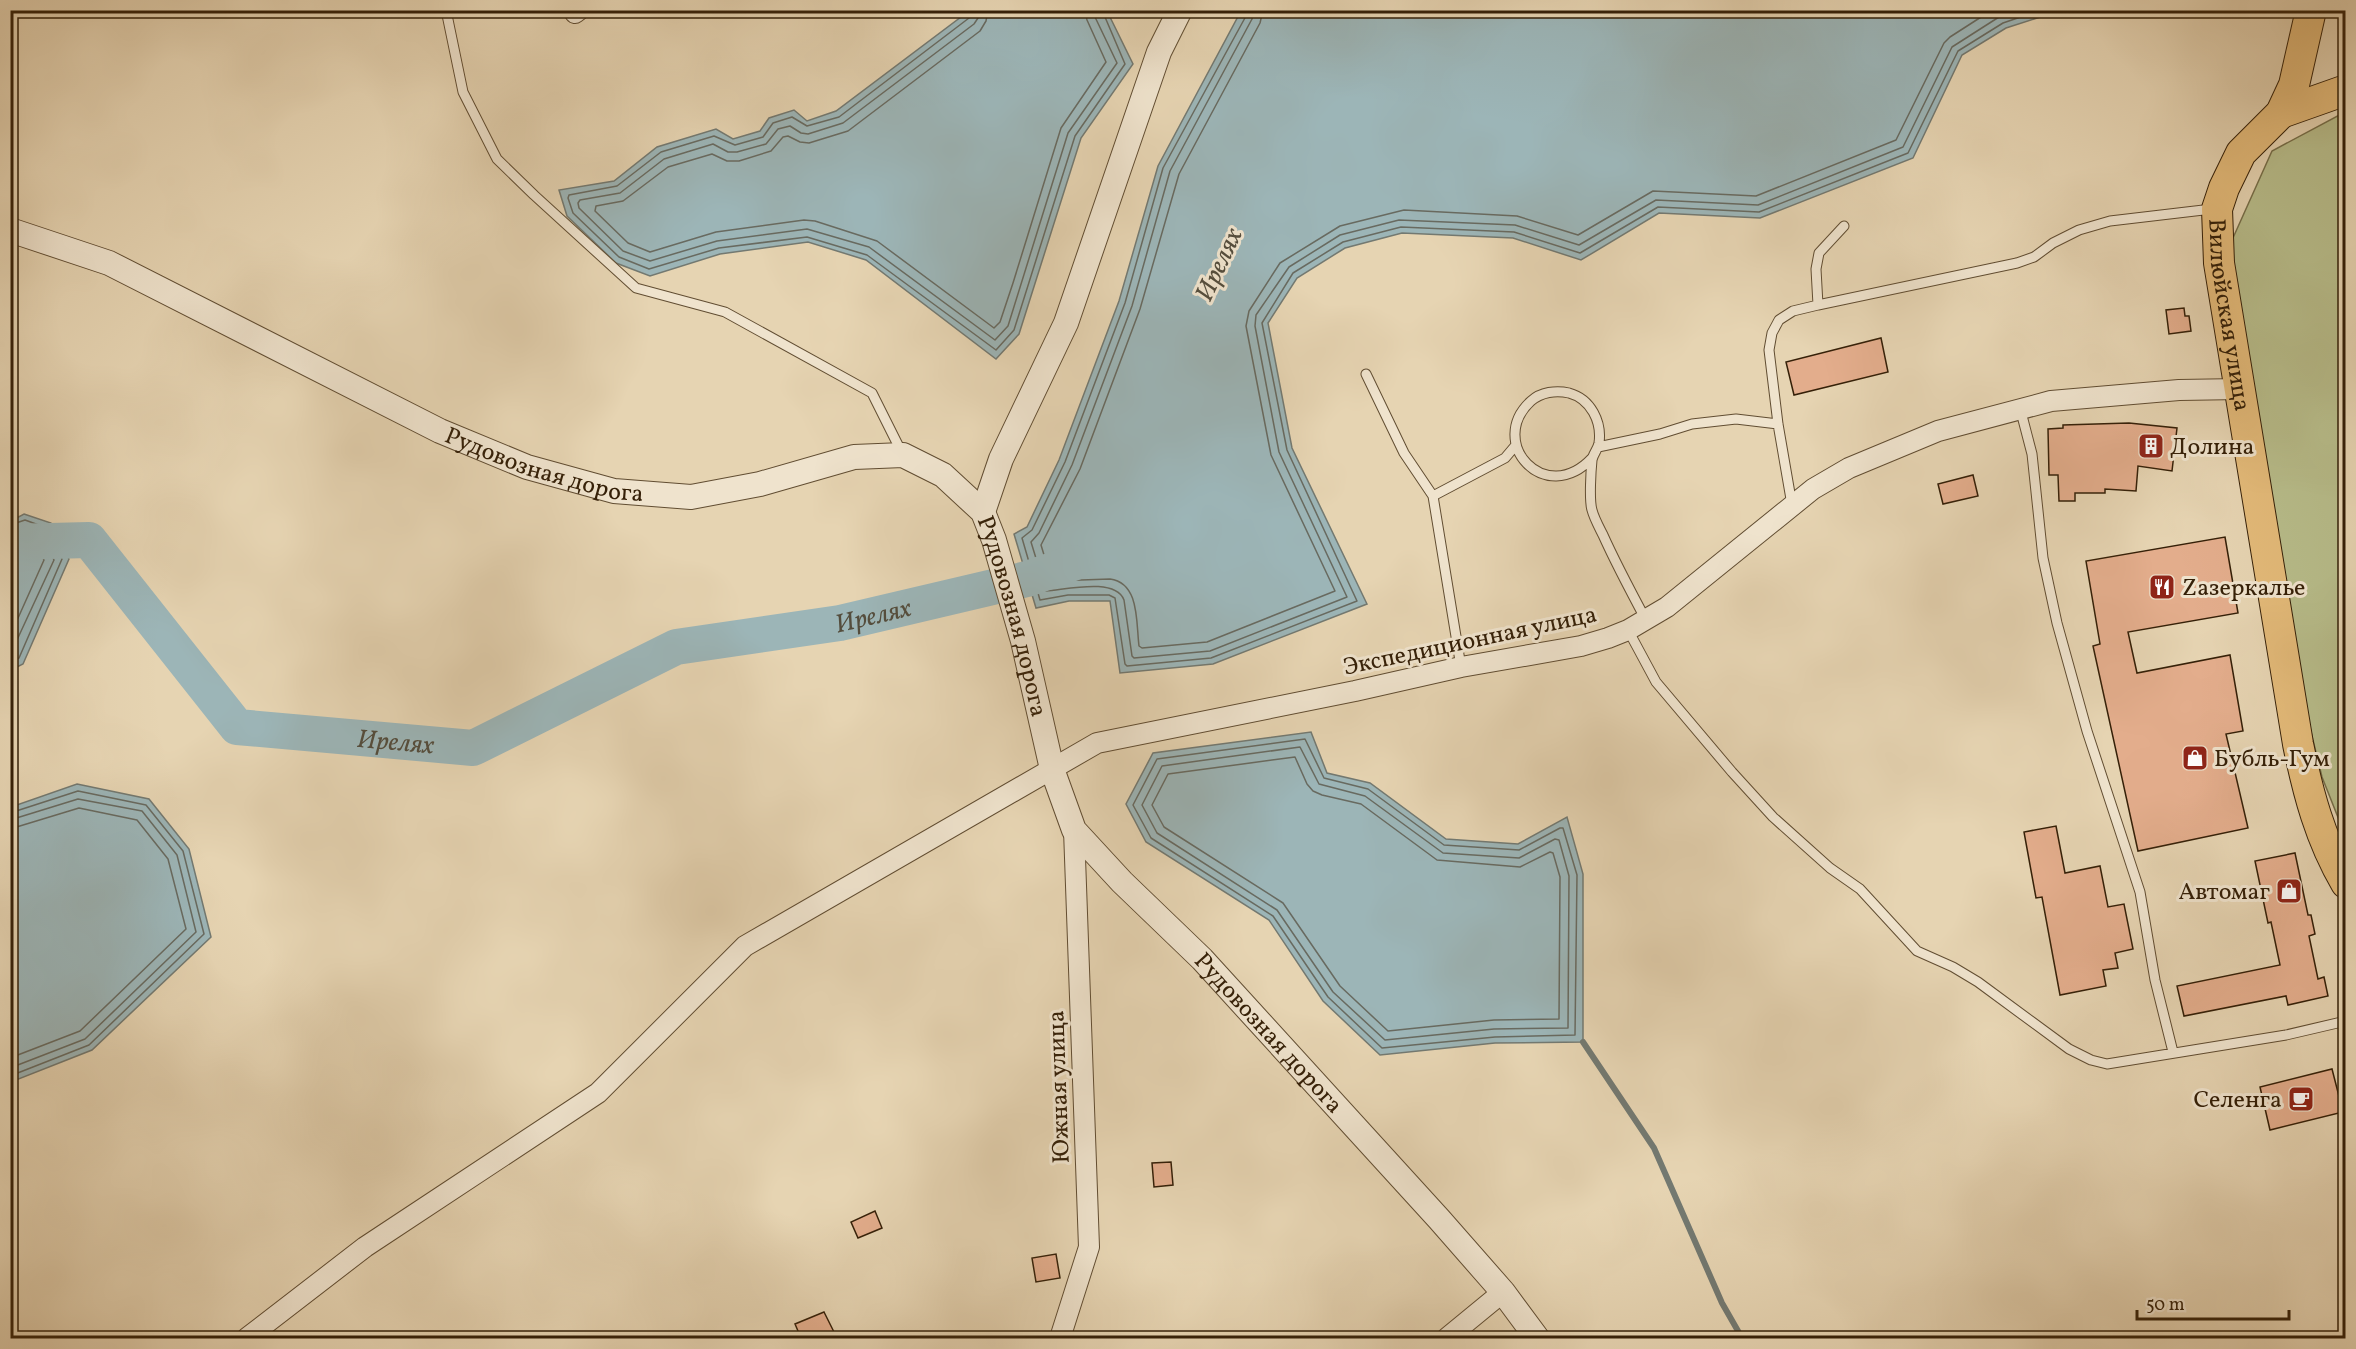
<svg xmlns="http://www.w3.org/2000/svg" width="2356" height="1349" font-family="Vollkorn,serif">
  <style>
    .green { fill: #b7bc8a; stroke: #766e49; stroke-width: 1.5 }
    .water { fill: #9cb5b7; stroke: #737971; stroke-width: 1.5 }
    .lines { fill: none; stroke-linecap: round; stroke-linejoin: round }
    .shore { stroke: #686a60; stroke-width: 1.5 }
    .stream { stroke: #737971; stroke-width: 6 }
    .river { stroke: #9cb5b7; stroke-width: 36 }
    .building { fill: #e3ad8c; stroke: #352008; stroke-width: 1.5 }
    .service-casing { stroke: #614d32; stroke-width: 11 }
    .minor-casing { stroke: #614d32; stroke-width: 22 }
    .tertiary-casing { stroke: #614d32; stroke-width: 26 }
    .primary-casing { stroke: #352008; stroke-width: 32 }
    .service { stroke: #efe3cd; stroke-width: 9 }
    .minor { stroke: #efe3cd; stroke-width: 20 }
    .tertiary { stroke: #efe3cd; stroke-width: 24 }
    .primary { stroke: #e3ba79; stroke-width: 30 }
    .labels { text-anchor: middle; stroke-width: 6; stroke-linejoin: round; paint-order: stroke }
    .street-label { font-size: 24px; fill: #352008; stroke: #efe3cd }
    .poi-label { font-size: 24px; fill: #352008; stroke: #efe3cd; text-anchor: start }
    .water-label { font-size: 26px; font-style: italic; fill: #544d3d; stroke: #efe3cd }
  </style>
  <rect width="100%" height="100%" fill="#e6d4b2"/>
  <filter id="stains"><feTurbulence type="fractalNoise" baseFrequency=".00333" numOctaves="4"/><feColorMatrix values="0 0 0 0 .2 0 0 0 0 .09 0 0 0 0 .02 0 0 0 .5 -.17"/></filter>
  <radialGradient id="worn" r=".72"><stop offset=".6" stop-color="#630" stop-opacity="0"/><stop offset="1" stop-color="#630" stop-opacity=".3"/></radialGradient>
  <path class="green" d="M2345 112V835L2322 777 2304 703 2228 249 2272 151Z"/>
  <path class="water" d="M969 11H1104L1108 13 1133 64 1081 138 1019 334 996 359 866 260 808 242 720 254 650 276 616 263 567 216 559 190 614 181 657 147 716 129 733 139 760 131 769 118 794 110 807 121 836 111Z
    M1241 11 1242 10 2059 11 2006 28 1962 55 1913 158 1760 218 1659 213 1581 260 1513 238 1402 233 1345 248 1297 278 1268 323 1292 448 1367 604 1213 664 1120 673 1110 601H1069L1036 608 1014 534 1027 527 1059 460 1119 301 1158 166Z
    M24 514 51 523 69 559 23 664 11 670V521Z
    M1311 732 1327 773 1370 783 1446 839 1518 844 1567 817 1583 874V1042L1495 1043 1380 1055 1323 1001 1269 920 1146 842 1126 804 1153 753Z
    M77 784 149 799 189 849 211 937 92 1050 11 1082V807Z"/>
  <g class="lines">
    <path class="shore" d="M972 10 969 18 839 117 807 126 792 117 773 123 763 137 735 145 714 136 661 152 617 186 569 195 568 198 573 213 619 257 649 269 719 248 807 237 867 255 996 350 1014 330 1075 136 1125 64 1102 10
      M979 10 978 18 974 24 843 123 808 134 801 133 790 126 778 129 766 144 737 152H728L713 144 664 159 620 193 580 200 578 203 579 208 623 251 650 261 717 241 807 229 869 247 995 340 1008 326 1068 133 1117 63 1095 17 1094 10
      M988 10 986 21 980 31 848 131 809 143 800 142 788 136 783 137 771 151 739 161H727L712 154 668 167 623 201 596 206 595 211 628 243 650 252 716 232 804 220 815 221 877 241 994 328 1000 322 1013 283 1061 128 1106 62 1087 20 1085 10
      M1246 10V16L1163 168 1125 303 1065 462 1032 530 1022 538 1040 600 1068 595H1109L1115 598 1125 664 1127 666 1211 658 1357 601 1287 450 1262 323 1293 273 1343 242 1401 227 1514 232 1580 253 1658 207 1759 212 1908 153 1958 51 2003 23 2041 10
      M1254 10 1252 19 1170 171 1132 306 1072 465 1039 533 1031 542 1046 591C1065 590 1115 577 1124 600L1132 656 1134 658 1210 651 1347 597 1279 452 1255 326 1256 315 1289 267 1340 235 1399 220 1515 225 1579 245 1656 200 1758 205 1903 147 1952 47 1999 17 2017 10
      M1263 10 1260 23 1179 174 1140 309 1080 469 1041 545 1052 581 1110 579C1140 583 1136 623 1139 646L1142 648 1207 642 1335 591 1271 455 1246 326 1249 311 1280 263 1340 226 1404 210 1517 216 1578 235 1653 191 1756 196 1896 140 1944 43 1950 37 1992 10
      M10 525 25 520 47 528 62 559 19 658 10 663
      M10 533 26 529 41 534 54 560 10 655
      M10 542 26 538 34 541 44 560 10 636
      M1305 739 1324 778 1368 789 1444 845 1519 850 1560 828H1563L1577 875 1575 1035 1495 1037 1382 1048 1328 997 1273 916 1151 838 1133 805 1157 759Z
      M1300 747 1319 784 1365 796 1443 853 1519 858 1555 839 1559 840 1569 876 1568 1028 1494 1029 1385 1040 1333 992 1277 910 1157 833 1142 805 1162 766Z
      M1295 757 1307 784 1313 791 1322 795 1361 804 1437 860 1520 867 1550 852 1553 853 1560 877 1559 1019 1494 1020 1388 1031 1340 986 1283 903 1164 827 1152 805 1168 774Z
      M10 813 78 791 146 805 183 851 204 934 89 1045 10 1076
      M10 820 78 799 142 811 177 855 196 932 85 1039 10 1068
      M10 829 79 808 137 820 168 859 186 929 80 1031 10 1058"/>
    <path class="stream" d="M1583 1042 1654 1148 1722 1303 1742 1338"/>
    <path class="river" id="s1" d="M10 542 89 540 237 727 473 748 676 647 840 623 1027 579 1073 563"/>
  </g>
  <path class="building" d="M2184 308 2185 316H2189L2191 331 2169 334 2166 310Z
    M1881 338 1888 372 1794 395 1786 362Z
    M2129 423 2177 428 2172 471 2138 466 2136 491 2105 489V493H2075V501H2059L2058 475H2049L2048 429 2063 428V425Z
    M1973 475 1978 496 1943 504 1938 484Z
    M2225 537 2238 613 2128 632 2137 673 2230 655 2243 731 2226 734 2248 828 2138 851 2093 646 2100 644 2086 561Z
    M2056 826 2065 873 2100 866 2108 907 2124 904 2133 949 2115 953 2118 968 2103 970 2106 986 2060 995 2042 897 2036 898 2024 832Z
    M2295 853 2308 915H2311L2315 934 2309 936 2318 979 2324 977 2328 996 2288 1005 2286 996 2184 1016 2177 986 2280 965 2271 922 2268 923 2255 861Z
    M2332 1069 2343 1112 2270 1130 2260 1087Z
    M1171 1162 1173 1185 1154 1187 1152 1163Z
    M875 1211 882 1228 858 1238 851 1222Z
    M1056 1254 1060 1278 1036 1282 1032 1258Z
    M824 1312 834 1332 819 1338H801L795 1324Z"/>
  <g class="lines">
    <g class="service-casing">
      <path id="service" d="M446 10 463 92 497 159 534 195 636 288 725 312 872 393 902 453
        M1818 305 1816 269 1819 253 1844 226
        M1366 374 1404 453 1433 496
        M2020 408 2032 454 2043 558 2057 623 2087 731 2140 892 2155 980 2173 1052
        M1598 447 1660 434 1692 424 1736 419 1778 424
        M1592 458C1545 508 1486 442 1531 401 1541 392 1556 390 1569 393 1591 399 1602 422 1599 443 1598 449 1593 454 1592 460 1591 470 1589 500 1592 510 1594 518 1599 527 1603 535 1616 564 1631 592 1646 620
        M1792 505 1778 424 1769 350 1772 333 1779 320 1793 311 1818 305 2017 263 2034 257 2053 243 2079 230 2110 221 2212 209
        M1628 630 1656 682 1732 772 1773 817 1830 868 1860 889 1917 951 1953 967 1978 982 2069 1049 2091 1060 2107 1064 2286 1035 2346 1021
        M1461 667 1433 496 1505 458 1516 445"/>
    </g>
    <g class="minor-casing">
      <path id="minor" d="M575 13 579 10
        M247 1338 365 1247 598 1093 745 946 1097 743 1355 691 1461 667 1581 646 1608 638 1628 630 1667 607 1813 489 1849 468 1938 431 2051 401 2179 390 2240 389
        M1060 1338 1089 1247 1074 830
        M1447 1338 1503 1292"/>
    </g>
    <g class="tertiary-casing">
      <g id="tertiary">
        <path id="s2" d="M10 230 109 263 440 431 527 467 614 491 691 497 760 484 854 457 903 455 943 475 983 512 994 540 1023 641 1052 769 1074 830 1122 882 1202 959 1439 1219 1503 1292 1537 1338"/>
        <path d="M983 512 1001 459 1066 323 1159 52 1180 10"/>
      </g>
    </g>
    <g class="primary-casing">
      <g id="primary">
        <path id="s3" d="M2311 10 2294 85 2281 113 2241 153 2224 188 2217 209 2219 263 2298 744C2308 793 2320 839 2346 883"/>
        <path d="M2281 113 2346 90"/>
      </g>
    </g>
    <use href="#service" class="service"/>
    <use href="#minor" class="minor"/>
    <use href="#tertiary" class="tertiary"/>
    <use href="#primary" class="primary"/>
  </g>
  <defs>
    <g id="building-square" transform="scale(1.35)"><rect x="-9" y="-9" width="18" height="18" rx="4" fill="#8f2418" stroke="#efe3cd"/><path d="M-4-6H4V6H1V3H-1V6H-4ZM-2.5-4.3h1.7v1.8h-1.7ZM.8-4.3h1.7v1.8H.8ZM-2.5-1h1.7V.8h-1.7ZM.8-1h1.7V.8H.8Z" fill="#fff"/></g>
    <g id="restaurant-square" transform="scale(1.35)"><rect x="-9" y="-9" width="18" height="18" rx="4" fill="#8f2418" stroke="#efe3cd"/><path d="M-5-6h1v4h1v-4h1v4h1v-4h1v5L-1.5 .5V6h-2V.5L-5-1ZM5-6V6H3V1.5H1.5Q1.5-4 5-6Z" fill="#fff"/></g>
    <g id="shop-square" transform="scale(1.35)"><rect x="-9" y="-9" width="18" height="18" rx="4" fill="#8f2418" stroke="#efe3cd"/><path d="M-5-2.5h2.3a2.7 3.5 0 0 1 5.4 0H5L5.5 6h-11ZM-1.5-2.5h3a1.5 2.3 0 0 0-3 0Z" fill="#fff"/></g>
    <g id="cafe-square" transform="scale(1.35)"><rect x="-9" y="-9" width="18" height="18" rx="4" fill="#8f2418" stroke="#efe3cd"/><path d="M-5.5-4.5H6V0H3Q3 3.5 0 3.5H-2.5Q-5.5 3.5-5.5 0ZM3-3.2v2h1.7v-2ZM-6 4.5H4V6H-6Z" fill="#fff"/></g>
  </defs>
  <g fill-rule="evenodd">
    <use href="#building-square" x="2151" y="446"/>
    <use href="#restaurant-square" x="2162" y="587"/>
    <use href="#shop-square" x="2195" y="758"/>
    <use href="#shop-square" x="2289" y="891"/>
    <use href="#cafe-square" x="2301" y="1099"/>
  </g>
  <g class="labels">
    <g class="street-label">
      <text dy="8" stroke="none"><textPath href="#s3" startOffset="332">Вилюйская улица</textPath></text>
      <text dy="8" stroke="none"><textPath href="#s2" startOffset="586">Рудовозная дорога</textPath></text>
      <text dy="8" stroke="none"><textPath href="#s2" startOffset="1162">Рудовозная дорога</textPath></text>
      <text transform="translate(1470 640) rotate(-12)" y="8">Экспедиционная улица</text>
      <text dy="8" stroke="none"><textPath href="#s2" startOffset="1666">Рудовозная дорога</textPath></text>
      <text transform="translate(1058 1087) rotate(-92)" y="8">Южная улица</text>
    </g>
    <g class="poi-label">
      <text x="2170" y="454">Долина</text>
      <text x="2182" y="595">Zазеркалье</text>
      <text x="2214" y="766">Бубль-Гум</text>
      <text x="2270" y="899" text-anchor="end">Автомаг</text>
      <text x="2282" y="1107" text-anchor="end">Селенга</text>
    </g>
    <g class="water-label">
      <text transform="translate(1218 264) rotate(-65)" y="9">Ирелях</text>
      <text dy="9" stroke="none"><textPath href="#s1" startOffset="981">Ирелях</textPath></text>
      <text dy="9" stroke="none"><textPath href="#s1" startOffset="477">Ирелях</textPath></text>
    </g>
  </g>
  <rect width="2356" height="1349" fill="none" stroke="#e6d4b2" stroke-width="36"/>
  <rect x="12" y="12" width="2332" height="1325" fill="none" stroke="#352008" stroke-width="3"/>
  <rect x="18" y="18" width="2320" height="1313" fill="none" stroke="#352008" stroke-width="1.5"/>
  <path d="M2137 1310v9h152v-9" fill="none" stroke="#352008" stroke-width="3"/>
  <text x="2146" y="1310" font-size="18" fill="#352008" stroke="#efe3cd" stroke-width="4.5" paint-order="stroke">50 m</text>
  <rect width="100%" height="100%" filter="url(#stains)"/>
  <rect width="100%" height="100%" fill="url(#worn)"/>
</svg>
